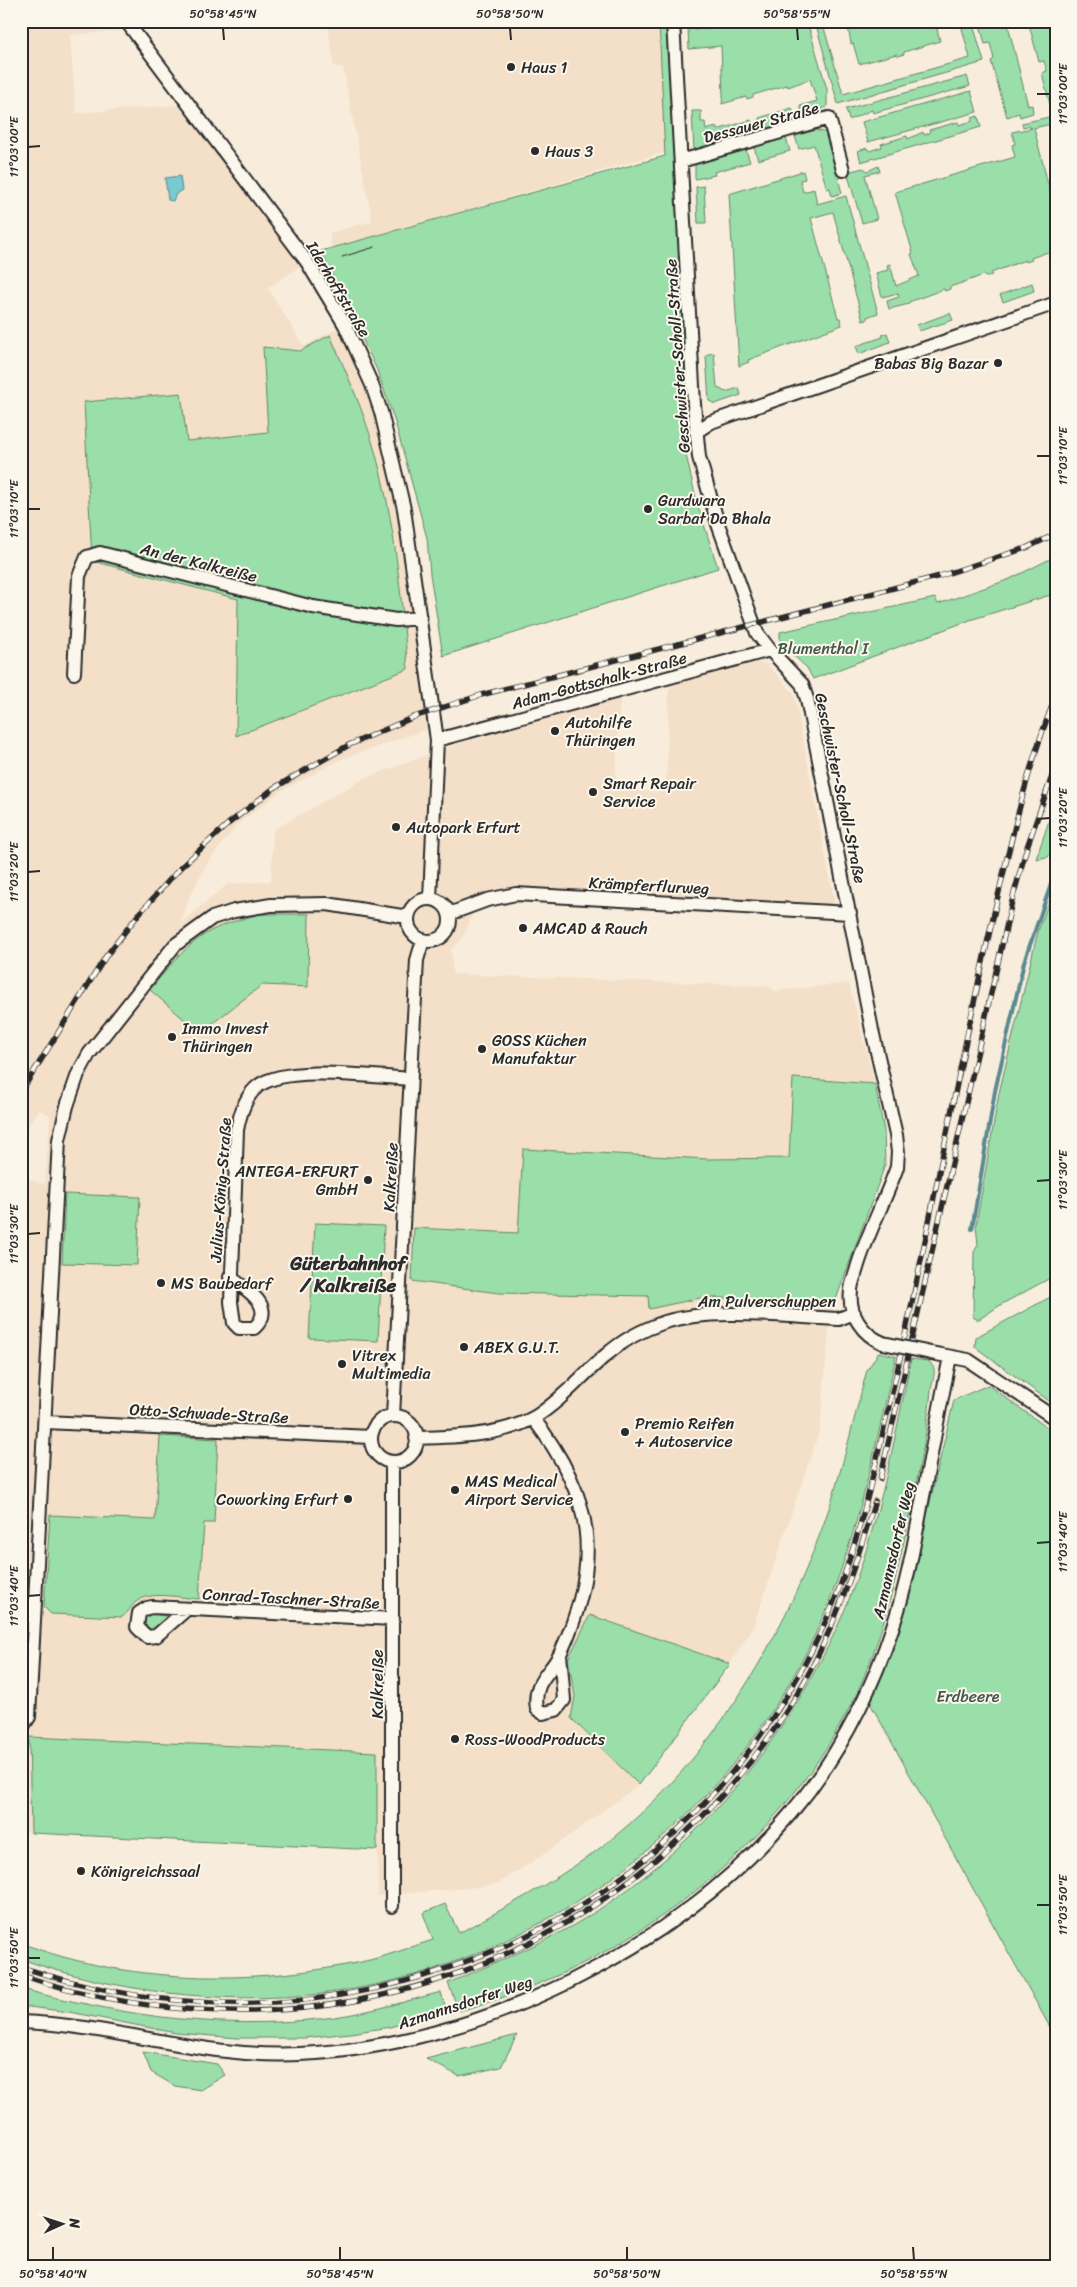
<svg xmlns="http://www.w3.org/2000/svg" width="1077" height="2287" font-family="Sriracha,sans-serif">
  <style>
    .built { fill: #f4e0c9 }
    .green { fill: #9adeaa; stroke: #62846a }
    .water { fill: #78c9d1; stroke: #598a8f }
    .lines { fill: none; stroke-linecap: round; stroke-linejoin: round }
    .stream { stroke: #598a8f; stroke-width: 4 }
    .minor-casing { stroke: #2b2b2b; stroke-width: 16 }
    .minor { stroke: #fbf7ec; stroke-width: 12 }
    .tram { stroke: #2b2b2b; stroke-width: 1 }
    .rail-casing { stroke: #2b2b2b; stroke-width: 5.5 }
    .rail { stroke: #fbf7ec; stroke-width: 4; stroke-dasharray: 11; stroke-linecap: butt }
    .minor-bridge-casing { stroke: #2b2b2b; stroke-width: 16; stroke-linecap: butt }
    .minor-bridge { stroke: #fbf7ec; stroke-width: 12 }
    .ticks { fill: none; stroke: #2b2b2b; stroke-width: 2 }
    .poi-dot { fill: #2b2b2b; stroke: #fbf7ec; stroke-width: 2 }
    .labels { text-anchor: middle; stroke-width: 4; stroke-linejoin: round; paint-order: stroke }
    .poi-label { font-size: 16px; fill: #2b2b2b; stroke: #fbf7ec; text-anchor: start }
    .street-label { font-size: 16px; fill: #2b2b2b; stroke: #fbf7ec }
    .park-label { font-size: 16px; fill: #47584b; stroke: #fbf7ec }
    .quarter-label { font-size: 19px; font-weight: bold; fill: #2b2b2b; stroke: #fbf7ec }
    .neatline { fill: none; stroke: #2b2b2b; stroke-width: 2 }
    .ticks-label { font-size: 12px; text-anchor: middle; fill: #2b2b2b }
  </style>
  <rect width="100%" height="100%" fill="#f8eddc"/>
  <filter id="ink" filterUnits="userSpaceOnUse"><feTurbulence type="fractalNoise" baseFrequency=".02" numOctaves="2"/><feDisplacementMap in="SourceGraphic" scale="10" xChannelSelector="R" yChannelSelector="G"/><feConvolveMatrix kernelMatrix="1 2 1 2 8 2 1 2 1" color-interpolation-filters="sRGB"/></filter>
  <g filter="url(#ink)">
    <path class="built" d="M21 21H116L124 31 70 35 76 113 179 105 301 266 268 288 304 346 338 328 365 387 374 414 397 510 407 567 428 729 342 759 281 791 237 825 208 862 189 898 181 923 228 884 271 881 273 830 365 778 448 747 620 698 615 790 666 792 669 685 751 662 767 664 794 693 835 905 538 887 537 902 493 906 473 913 465 933 457 945 451 949 453 974 768 986 776 991 849 983 875 1084 793 1078 789 1158 708 1159 524 1149 519 1233 414 1229 412 1281 498 1293 649 1296V1309L705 1297 834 1305 829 1331 820 1429 753 1628 730 1664 590 1616 568 1659 575 1696 571 1718 639 1785 543 1855 499 1883 479 1887 378 1896 376 1752 29 1737 31 1833 21 1831V1177L45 1184 50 1115 39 1110 21 1138Z
      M327 21H659L666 152 332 249 329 233 372 221 343 67H334Z"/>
    <path class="green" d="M659 21H667L686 390 681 395 684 446 697 503 718 568 443 656 430 574 427 538 395 422 377 370 321 251 665 156Z
      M787 21H807L827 89V107L821 109 823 115 804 121 800 106 817 101 810 79 788 87 787 85 753 95V97L747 99 746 97 722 104 723 94 721 46 689 49 688 29 787 26Z
      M815 21H822L843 94 970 58 960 21H972L984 62 838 104Z
      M847 21H935L940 41 904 52V54L898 56 897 54 859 64 853 43 851 44Z
      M979 21H1007L1028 106 1032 105 1033 113 1020 117 1019 113 1007 117 991 61 994 59 990 43 985 44Z
      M1028 21H1056V128L1042 73 1047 71 1044 61 1039 62Z
      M967 76 970 86 873 113 872 110 849 120 846 109Z
      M971 91 977 112 868 142 862 122Z
      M792 108 796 122 763 132 759 118Z
      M692 111H701V122H705L706 130 716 127 717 130 751 120 754 135 694 152Z
      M978 116 981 127 861 162 858 151 867 148 869 151 882 147 881 144 907 136 908 139 923 132 924 135 930 133 929 130 958 122 959 125 972 121V118Z
      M1049 117 1051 124 1034 128 1056 216V257L1050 259 1048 252 1031 258 1032 260 1026 262 1025 260 991 273 992 275 985 277 984 275 950 287V289L945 291 944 289 909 302V304L889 309 887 301 899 297 898 293 882 297 876 273 888 270 887 265 890 264 896 286 919 276 911 254 913 253 895 192 1015 157 1012 145 1015 144 1012 132 1032 128 1028 126 1023 127 1022 123Z
      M816 130 824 132 828 137 840 177 838 178 842 193 832 196 830 188 827 189 814 145 799 149 795 136Z
      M786 138 790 151 758 160 754 147Z
      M746 150 750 162 714 172 715 175 695 179V164Z
      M878 166 880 171 865 175 877 219 862 223 847 172 863 168 868 171Z
      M803 171 805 179 800 180 803 192 814 189 817 204 846 196 878 313 867 317V320L863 321 833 212 811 218 838 318H840L842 325 748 360 749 362 739 366 729 194Z
      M704 186 706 223H698L696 187Z
      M1032 283 1034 291 1003 302 1000 295Z
      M950 313 953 320 919 331 917 325Z
      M887 333 890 342 859 354 856 346 883 337 882 335Z
      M330 335C346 372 363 409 374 448 395 520 401 595 408 669L236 736 238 599 92 561 84 402 181 393 187 441 268 432 263 347 300 351Z
      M714 353 717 387 725 392 739 388 741 395 715 404 709 401 706 356 708 354Z
      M1056 556V595L1047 596 970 620 813 679 807 668 780 643V632L935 598 938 604 1010 579Z
      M1056 800V846L1048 857 1036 859Z
      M1056 883V1275L1002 1304 978 1320 973 1317 974 1252 978 1245 976 1225 999 1093 1038 931Z
      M259 914H309L308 987 262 985 200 1033 150 990C170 965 190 939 221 926 233 921 246 918 259 914Z
      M793 1078 875 1084 884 1131 885 1165 834 1305 705 1297 649 1309 648 1296 498 1293 412 1281 414 1228 518 1233 523 1149 708 1159 789 1158Z
      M65 1194 140 1197 137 1265 62 1263Z
      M315 1223 384 1226 378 1341 309 1338Z
      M1056 1294V1406L975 1347 976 1337Z
      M879 1352 896 1356C872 1461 851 1572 798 1668 703 1842 519 1971 320 1994 220 2005 116 1992 21 1959V1943C128 1984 250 1985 361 1962 385 1957 410 1947 433 1940L423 1913 445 1904 459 1933C504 1908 550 1884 592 1854 695 1779 769 1665 815 1547 838 1490 851 1429 867 1370Z
      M911 1359 929 1361C930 1362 933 1367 934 1368 935 1375 932 1384 931 1390 928 1423 922 1456 915 1489 901 1556 888 1623 860 1686 789 1844 625 1967 459 2011L448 1983C486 1967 524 1951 561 1932 689 1864 799 1729 851 1594 880 1518 895 1438 911 1359Z
      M988 1385 1056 1434V2038L870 1703 900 1629 954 1400Z
      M160 1436 218 1439 214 1523H204L199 1599C182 1598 154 1591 139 1600 131 1604 129 1613 122 1617L51 1614 44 1607 50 1515 155 1520Z
      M152 1614 166 1616 167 1620 155 1630 148 1631 143 1625C143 1618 146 1616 152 1614Z
      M590 1615 730 1664 639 1785 571 1718 575 1696 568 1659Z
      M29 1737 377 1752V1850L31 1833Z
      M21 1988C44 1996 67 2000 91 2005 165 2021 243 2027 318 2019 360 2015 400 2003 441 1992L446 2010 390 2027 351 2033 304 2038H237L176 2033 69 2012 21 2006Z
      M517 2035 501 2067 459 2076 426 2059Z
      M143 2052 217 2064 225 2075 201 2090 175 2086 151 2072Z"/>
    <path class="water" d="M180 176 182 190 176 194 173 201 168 200 165 178Z"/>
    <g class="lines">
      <path class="stream" d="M972 1229 995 1091 1024 962 1056 870"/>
      <g class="minor-casing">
        <path id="minor" d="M126 21 307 262 345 325 372 385 381 412 404 509 437 740 430 899
          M673 21 694 404 699 457 718 524 757 633 770 650 802 684 807 699 872 1030 896 1135 898 1152 897 1167C885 1201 867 1234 857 1268 855 1276 851 1283 851 1291 848 1314 863 1335 883 1343
          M681 161 829 118 843 170
          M696 432 711 422 1056 303
          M74 673 79 576 87 557 100 553 313 607 396 620 420 618
          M437 740 770 650
          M408 920a21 21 0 1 1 42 0a21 21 0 1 1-42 0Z
          M449 914 487 900 516 894 850 913
          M230 1277C245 1289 278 1306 254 1328H239L234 1323 231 1302 237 1130C240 1114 245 1096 258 1086 287 1064 374 1077 411 1079
          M931 1353 968 1360 1056 1419
          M393 1416 417 960 423 940
          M371 1439a23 23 0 1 1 46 0a23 23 0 1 1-46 0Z
          M533 1418C594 1497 603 1560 561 1652 552 1673 532 1680 537 1709L543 1713 556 1710 564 1700 560 1654
          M45 1422 371 1437
          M416 1438C454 1437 502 1436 535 1417 562 1400 582 1375 606 1355 623 1340 644 1329 665 1322 712 1307 789 1317 839 1319L854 1313
          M187 1609 156 1636 147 1637 137 1627 139 1613 147 1608 152 1607 393 1619
          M21 1729 29 1717 59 1140 67 1106 78 1074 89 1054 175 945 212 918 234 911 271 905 327 904 408 917
          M392 1906V1462
          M21 2022C115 2025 205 2059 300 2054 478 2046 676 1950 791 1813 837 1759 871 1693 893 1626 907 1585 914 1544 922 1502 931 1454 940 1406 950 1357"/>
      </g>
      <use href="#minor" class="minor"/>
      <path class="tram" d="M342 257 375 247"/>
      <g class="rail-casing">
        <path id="rail" d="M21 1092 106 956 138 915 181 867 228 824 274 788 349 745 414 717 481 695 940 576 1026 548 1056 534
          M880 1479 1013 897 1027 847 1056 765
          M21 1967C176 2018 332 2016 483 1955 645 1891 774 1755 837 1594 864 1525 878 1452 895 1380 931 1224 958 1065 995 909 1012 837 1028 764 1056 696
          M21 1975C319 2076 637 1961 799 1691 834 1631 855 1567 875 1501"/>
      </g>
      <use href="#rail" class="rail"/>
      <g class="minor-bridge-casing">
        <path id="minor-bridge" d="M883 1343 931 1353"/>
      </g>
      <use href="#minor-bridge" class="minor-bridge"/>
    </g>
  </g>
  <path class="ticks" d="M223 28 224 40M510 28 511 40M797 28 798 40M1037 94H1050M28 147 40 146M1037 456H1050M28 509H40M1037 819 1050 818M28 872 40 871M1037 1181 1050 1180M28 1234 40 1233M1037 1543 1050 1542M28 1596 40 1595M1037 1905H1050M28 1958H40M53 2247V2260M340 2247V2260M627 2247V2260M913 2247 914 2260"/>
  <g class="poi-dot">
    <circle cx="511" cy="67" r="5"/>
    <circle cx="535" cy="151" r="5"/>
    <circle cx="998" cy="363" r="5"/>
    <circle cx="648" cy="509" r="5"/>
    <circle cx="555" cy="731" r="5"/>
    <circle cx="593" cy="792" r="5"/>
    <circle cx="396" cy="827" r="5"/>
    <circle cx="523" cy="928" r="5"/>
    <circle cx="172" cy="1037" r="5"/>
    <circle cx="482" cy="1049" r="5"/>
    <circle cx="368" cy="1180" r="5"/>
    <circle cx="161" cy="1283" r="5"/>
    <circle cx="464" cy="1347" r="5"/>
    <circle cx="342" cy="1364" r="5"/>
    <circle cx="625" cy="1432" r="5"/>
    <circle cx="455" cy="1490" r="5"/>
    <circle cx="348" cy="1499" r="5"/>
    <circle cx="455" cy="1739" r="5"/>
    <circle cx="81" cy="1871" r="5"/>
  </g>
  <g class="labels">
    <g class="poi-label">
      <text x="521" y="73">Haus 1</text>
      <text x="545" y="157">Haus 3</text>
      <text x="988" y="369" text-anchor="end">Babas Big Bazar</text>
      <text x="658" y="506">Gurdwara<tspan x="658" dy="18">Sarbat Da Bhala</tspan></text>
      <text x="565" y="728">Autohilfe<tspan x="565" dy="18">Thüringen</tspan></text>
      <text x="603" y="789">Smart Repair<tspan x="603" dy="18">Service</tspan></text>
      <text x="406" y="833">Autopark Erfurt</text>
      <text x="533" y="934">AMCAD &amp; Rauch</text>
      <text x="182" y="1034">Immo Invest<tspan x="182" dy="18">Thüringen</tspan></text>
      <text x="492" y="1046">GOSS Küchen<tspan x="492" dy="18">Manufaktur</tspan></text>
      <text x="358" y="1177" text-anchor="end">ANTEGA-ERFURT<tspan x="358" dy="18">GmbH</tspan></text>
      <text x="171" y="1289">MS Baubedarf</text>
      <text x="474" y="1353">ABEX G.U.T.</text>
      <text x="352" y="1361">Vitrex<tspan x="352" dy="18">Multimedia</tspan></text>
      <text x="635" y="1429">Premio Reifen<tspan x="635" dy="18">+ Autoservice</tspan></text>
      <text x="465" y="1487">MAS Medical<tspan x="465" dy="18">Airport Service</tspan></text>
      <text x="338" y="1505" text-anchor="end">Coworking Erfurt</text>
      <text x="465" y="1745">Ross-WoodProducts</text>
      <text x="91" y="1877">Königreichssaal</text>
    </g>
    <g class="street-label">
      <text transform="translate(761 122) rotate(-15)" y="6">Dessauer Straße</text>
      <text transform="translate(339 289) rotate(59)" y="6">Iderhoffstraße</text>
      <text transform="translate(677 356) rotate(-94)" y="6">Geschwister-Scholl-Straße</text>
      <text transform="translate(199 562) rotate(14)" y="6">An der Kalkreiße</text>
      <text transform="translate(599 680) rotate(-15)" y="6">Adam-Gottschalk-Straße</text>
      <text transform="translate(841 788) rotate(78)" y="6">Geschwister-Scholl-Straße</text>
      <text transform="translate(649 885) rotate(3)" y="6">Krämpferflurweg</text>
      <text transform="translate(390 1177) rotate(-87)" y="6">Kalkreiße</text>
      <text transform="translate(220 1190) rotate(-86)" y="6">Julius-König-Straße</text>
      <text x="767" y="1307">Am Pulverschuppen</text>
      <text transform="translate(209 1413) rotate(3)" y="6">Otto-Schwade-Straße</text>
      <text transform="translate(893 1550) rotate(-77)" y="6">Azmannsdorfer Weg</text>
      <text transform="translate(291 1598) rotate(3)" y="6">Conrad-Taschner-Straße</text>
      <text transform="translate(377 1684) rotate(-90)" y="6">Kalkreiße</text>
      <text transform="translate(465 2002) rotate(-18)" y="6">Azmannsdorfer Weg</text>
    </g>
    <g class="park-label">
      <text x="823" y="654">Blumenthal I</text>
      <text x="968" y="1702">Erdbeere</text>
    </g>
    <g class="quarter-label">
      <text x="348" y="1270">Güterbahnhof<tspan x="348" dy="22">/ Kalkreiße</tspan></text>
    </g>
  </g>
  <rect width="1077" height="2287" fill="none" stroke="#fbf7ec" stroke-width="55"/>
  <g transform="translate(62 2224) rotate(87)" stroke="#fbf7ec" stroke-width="4" paint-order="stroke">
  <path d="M0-4L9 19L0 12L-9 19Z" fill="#2b2b2b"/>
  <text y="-8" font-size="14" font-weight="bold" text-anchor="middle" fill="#2b2b2b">N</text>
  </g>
  <rect x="28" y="28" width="1022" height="2232" class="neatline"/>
  <g class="ticks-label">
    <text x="223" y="18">50°58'45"N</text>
    <text x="510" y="18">50°58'50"N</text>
    <text x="797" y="18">50°58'55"N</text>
    <text transform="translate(1063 94) rotate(-90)" y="4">11°03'00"E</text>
    <text transform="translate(14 147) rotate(-90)" y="4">11°03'00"E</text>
    <text transform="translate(1063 456) rotate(-90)" y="4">11°03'10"E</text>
    <text transform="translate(14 509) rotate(-90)" y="4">11°03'10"E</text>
    <text transform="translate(1063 818) rotate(-90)" y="4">11°03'20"E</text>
    <text transform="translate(14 872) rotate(-90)" y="4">11°03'20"E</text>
    <text transform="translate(1063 1180) rotate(-90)" y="4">11°03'30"E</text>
    <text transform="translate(14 1234) rotate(-90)" y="4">11°03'30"E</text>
    <text transform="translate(1063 1542) rotate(-90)" y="4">11°03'40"E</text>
    <text transform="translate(14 1596) rotate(-90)" y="4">11°03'40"E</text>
    <text transform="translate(1063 1905) rotate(-90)" y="4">11°03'50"E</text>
    <text transform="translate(14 1958) rotate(-90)" y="4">11°03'50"E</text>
    <text x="53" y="2278">50°58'40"N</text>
    <text x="340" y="2278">50°58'45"N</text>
    <text x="627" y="2278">50°58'50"N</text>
    <text x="914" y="2278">50°58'55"N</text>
  </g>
</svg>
